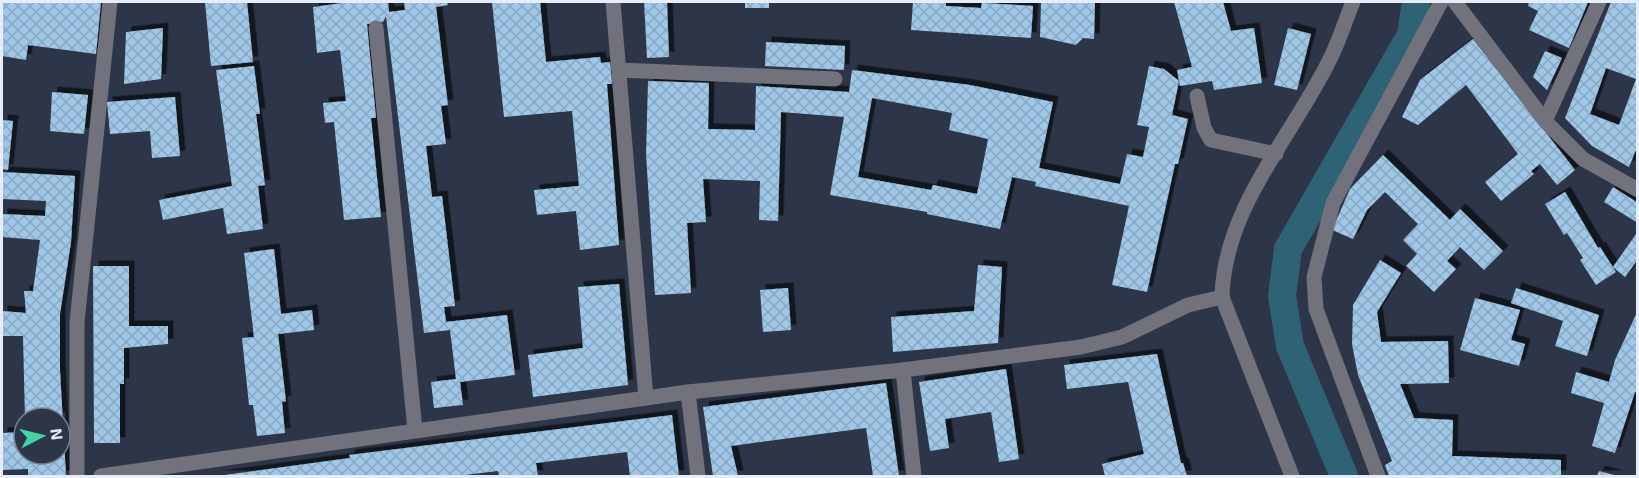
<svg xmlns="http://www.w3.org/2000/svg" width="1639" height="478" font-family="'Exo 2',sans-serif">
  <style>
    .lines { fill: none; stroke-linecap: round; stroke-linejoin: round }
    .canal { stroke: #2e6275; stroke-width: 28 }
    .building { fill: url(#building-cross-hatch); fill-rule: evenodd; filter: url(#shadow) }
    .lane { stroke: #71727c; stroke-width: 15 }
    .street { stroke: #71727c; stroke-width: 15 }
  </style>
  <defs>
    <pattern id="building-cross-hatch" width="8" height="8" patternUnits="userSpaceOnUse" patternTransform="scale(1.5)"><rect width="8" height="8" fill="#9fc7e8"/><path d="M0 0l8 8M0 8l8-8" fill="none" stroke="#88a7c0"/></pattern>
    <filter id="shadow"><feDropShadow dx="5.5" dy="-5.5" stdDeviation="0" flood-color="#0009"/></filter>
  </defs>
  <rect width="100%" height="100%" fill="#2d3648"/>
  <g class="lines">
    <path class="canal" d="M1344 476 1290 346 1282 296 1288 249 1411 35 1416 2"/>
  </g>
  <path class="building" d="M2 2H101L96 54 28 45 26 60 2 56Z
    M205 2H247L253 62 211 66Z
    M350 2H388L389 12 405 10 404 2H447L448 5 436 7 448 105 441 106 446 144 426 146 432 197 442 196 455 306 444 307 446 322 507 315 515 375 460 382 463 405 434 408 431 382 456 379 450 330 424 333 386 16 383 22 367 24 376 118H371L381 217 344 220 334 122 325 123 323 103 346 101 340 50 317 53 313 7Z
    M492 2H540L546 62 600 57 601 63 610 62 612 84H607L619 245 580 250 576 211 537 215 534 190 579 186 572 111 504 117Z
    M644 2H667L669 57 647 58Z
    M745 2H769V8H745Z
    M913 2H946V6L981 8 982 3 1033 6 1031 38 911 30Z
    M1041 2H1095L1094 39 1083 38 1076 45 1040 37Z
    M1174 2H1223L1231 31 1254 28 1262 83 1214 90 1212 81 1180 86 1177 70 1192 67Z
    M1529 2H1588L1569 48 1529 30 1538 11 1528 6Z
    M1611 2H1638V145L1629 167 1592 146 1565 118ZM1606 68 1636 79 1619 125 1590 114Z
    M163 28 161 79 124 84 126 32Z
    M1288 28 1311 34 1297 90 1274 85Z
    M1473 39 1575 170 1557 185 1540 164 1531 171 1534 174 1501 201 1485 182 1518 154 1466 85 1418 125 1402 117 1420 80Z
    M766 42 845 46 844 70 765 66Z
    M1545 51 1562 58 1547 90 1533 77Z
    M254 66 260 114H256L265 185 258 186 263 229 227 234 223 208 163 220 159 200 232 186 216 70Z
    M1149 66 1164 69 1179 81 1172 115 1188 119 1178 164H1175L1147 292 1112 285 1129 206 1035 186 1036 182 1012 177 1000 229 927 214V212L830 195 844 117 781 112 778 221 759 220 760 181 703 179 706 222 687 223 691 293 655 295 646 154 648 81 709 83 708 129 755 130 756 86 849 92 852 70 970 85 1053 102 1039 168 1120 184 1127 154 1143 157 1149 127 1137 125ZM872 98 952 113 949 130 988 139 977 194 933 185 931 190 858 177Z
    M52 92 88 95 84 134 50 131Z
    M175 97 180 156 152 158 150 131 110 134 107 102Z
    M2 120 13 121 8 170 2 169Z
    M1383 155 1450 220 1460 209 1503 251 1484 270 1460 247 1447 261 1456 269 1434 292 1406 266 1417 254 1403 240 1418 224 1385 192 1367 210 1353 239 1332 230 1350 189Z
    M2 172 75 176 71 242 60 314V371L66 476H28V469L2 470V433L24 432V454H60V418H25L23 336H2V311L26 313 24 291H33L40 240 2 237V214L45 216 46 201 2 199Z
    M1613 187 1638 203V223L1604 202Z
    M1565 192 1598 248 1600 247 1616 272 1596 285 1580 260 1583 258 1567 233 1564 235 1545 204Z
    M1638 231V259L1625 277 1613 267Z
    M274 249 281 314 312 310 314 330 278 334 286 401 282 402 285 433 257 436 253 405H249L242 338 254 337 244 253Z
    M1380 260 1401 273 1377 312 1381 342 1448 341 1449 383 1400 384 1414 418 1453 420 1452 456 1561 460V476H1389L1385 465 1392 461 1358 375 1352 344 1353 305Z
    M978 265 1002 267 998 343 893 352 891 317 974 311Z
    M93 266H129V326H168V344L124 348V384H120V443H94Z
    M619 284 628 385 533 397 528 355 583 348 578 287Z
    M788 288 791 330 763 332 760 290Z
    M1516 288 1599 315 1587 356 1555 346 1563 321 1511 303Z
    M1475 298 1520 310 1511 340 1525 344 1519 366 1460 350Z
    M1638 310V393L1635 392 1615 453 1592 446 1604 403 1571 393 1576 372 1609 382 1615 360Z
    M1157 354 1181 463H1183L1187 476H1105L1102 464 1144 454 1128 382 1067 389 1064 365Z
    M1006 369 1019 459 999 462 991 412 945 419 949 448 930 451 919 382Z
    M886 383 899 476H873L866 428 731 446 738 476H713L703 407Z
    M672 415 679 476H630L627 452 536 463 538 476H499L498 471 456 476H217L350 458 349 455Z
    M1599 471 1618 476H1597Z"/>
  <g class="lines">
    <path class="lane" d="M376 28 415 430
      M1197 96 1204 128 1211 140 1276 154
      M903 370 914 476
      M688 392 698 476"/>
    <path class="street" d="M613 2 646 398
      M1455 2 1545 121 1583 159 1638 190
      M619 70 835 79
      M1545 121 1599 2
      M1222 297C1224 208 1291 138 1329 61 1339 42 1345 21 1353 2
      M77 476V322L110 2
      M101 476 688 392 903 370 1081 347 1122 337 1188 305 1222 297 1292 476
      M1378 476 1316 309 1314 277 1333 203 1441 2"/>
  </g>
  <rect width="1639" height="478" fill="none" stroke="#e7edf8" stroke-width="6"/>
  <g transform="translate(42 436) rotate(83)"><circle r="28" fill="#2d3648" stroke="#777f8e" stroke-width="1.5"/>
  <path d="M0-4.5L10 22L0 15L-10 22Z" fill="#42d4a1"/>
  <text y="-9" font-size="16" font-weight="bold" text-anchor="middle" fill="#e7edf8">N</text>
  </g>
</svg>
